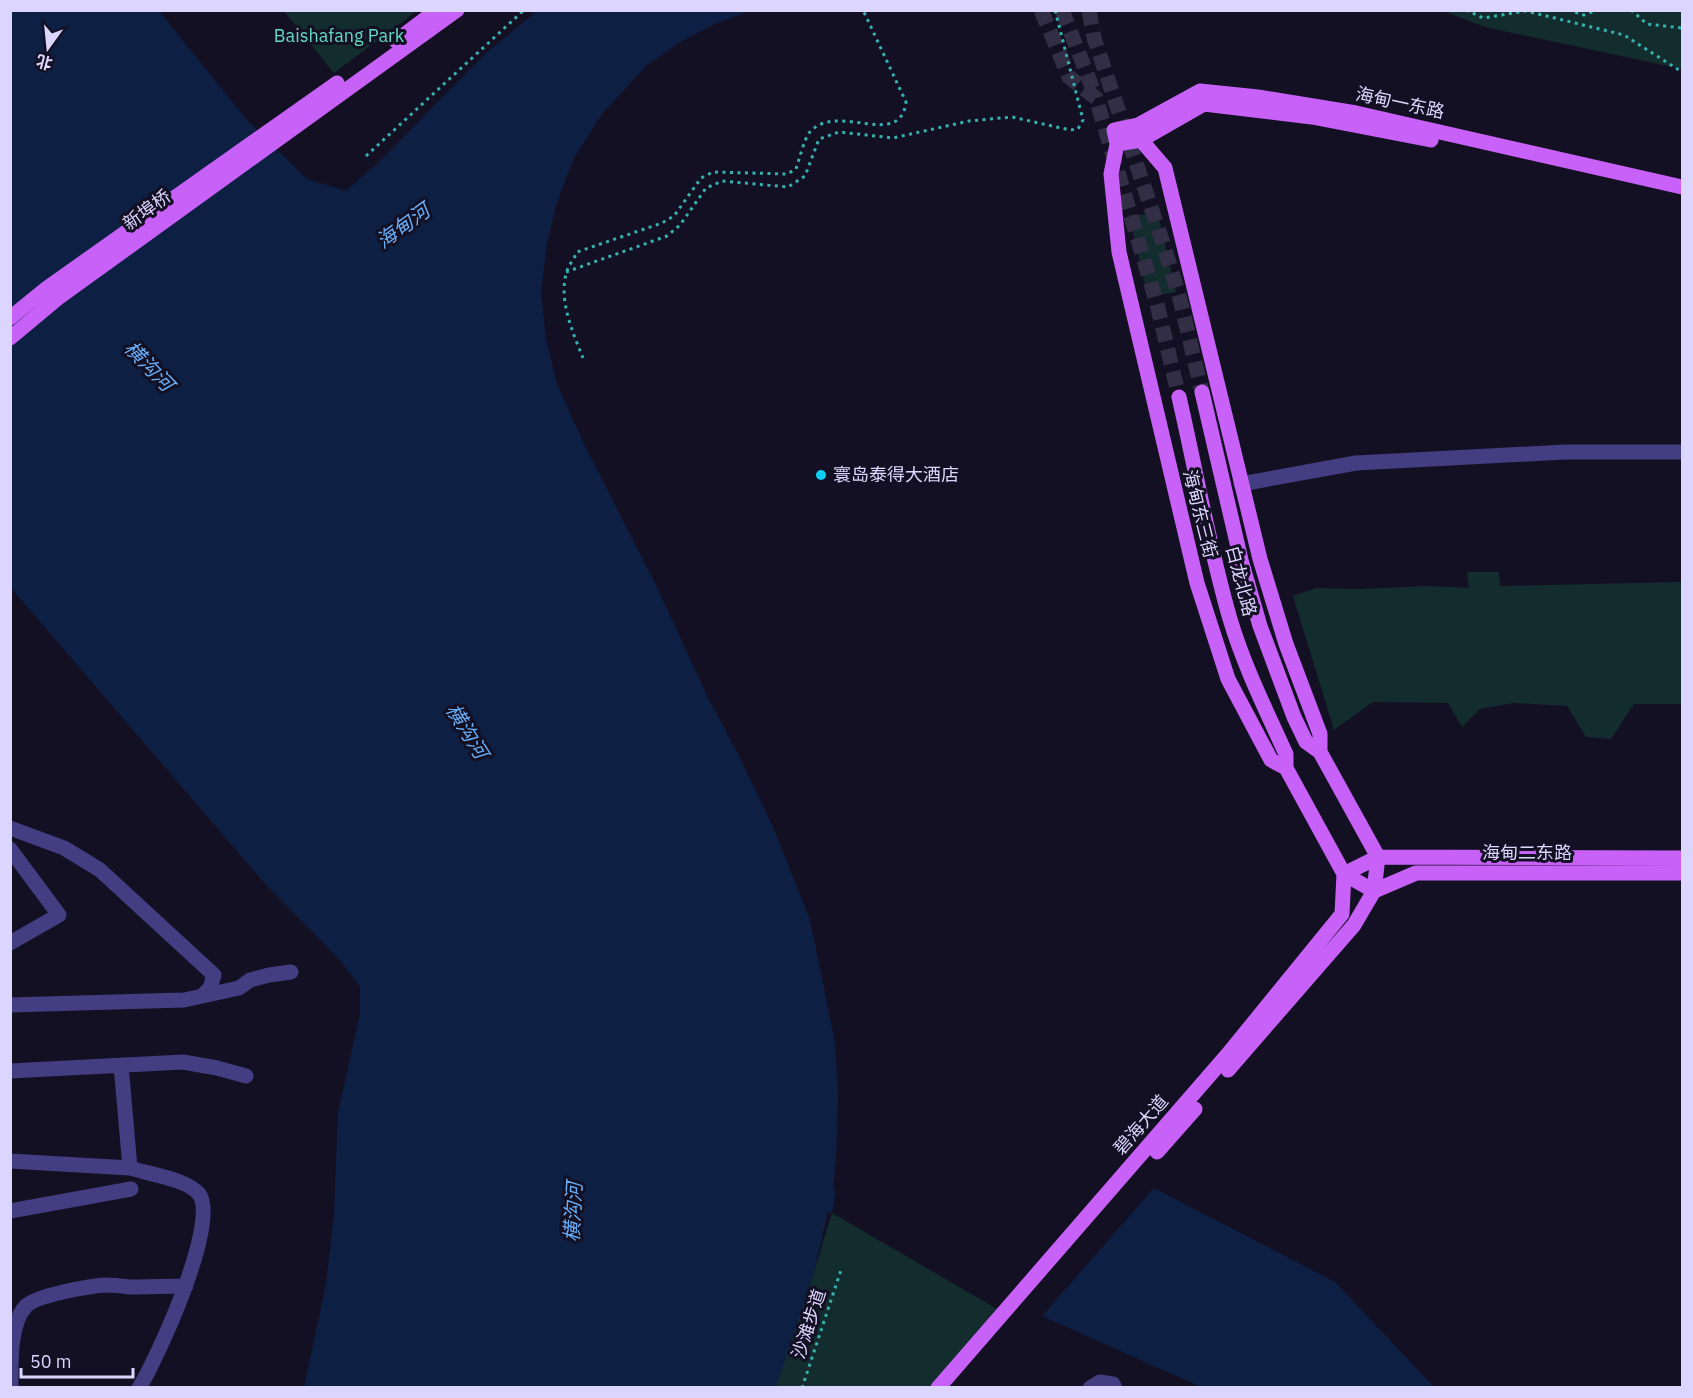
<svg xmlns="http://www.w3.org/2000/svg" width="1693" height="1398" font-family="'IBM Plex Sans','Noto Sans SC',sans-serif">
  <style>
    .green { fill: #132d2e }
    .water { fill: #0e1f44 }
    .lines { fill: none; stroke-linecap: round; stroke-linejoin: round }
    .major-tunnel { stroke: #322e45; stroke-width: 15; stroke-dasharray: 15 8; stroke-linecap: butt }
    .path { stroke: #35b1b0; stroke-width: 3; stroke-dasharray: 3 4.5; stroke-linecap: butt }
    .minor { stroke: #433d81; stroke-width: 15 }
    .major { stroke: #c861f8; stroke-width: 15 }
    .poi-dot { fill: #0ccef2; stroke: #141024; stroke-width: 2 }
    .labels { text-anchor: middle; stroke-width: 6; stroke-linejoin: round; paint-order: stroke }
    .park-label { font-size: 18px; fill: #64dac3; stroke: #141024 }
    .street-label { font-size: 18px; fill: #dcd5fd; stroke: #141024 }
    .poi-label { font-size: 18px; fill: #dcd5fd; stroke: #141024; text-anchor: start }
    .water-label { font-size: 20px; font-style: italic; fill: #68adf8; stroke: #141024 }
  </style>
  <rect width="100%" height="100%" fill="#141024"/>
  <path class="green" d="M284 11H417L334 73Z
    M1443 11H1682V69L1485 27Z
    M1158 214 1176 292 1148 297 1129 215Z
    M1467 572H1499L1500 586 1682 582V704H1634L1611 739 1586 737 1567 706 1513 703 1480 709 1462 727 1448 703 1373 702 1334 730 1293 596 1316 588 1360 589 1427 586 1469 588Z
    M832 1213 1004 1313 940 1387 775 1388 814 1272Z"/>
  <path class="water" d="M10 11H159L247 120 307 179 346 191 380 161 486 53 537 11H750L715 24 682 41 647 65 602 114 574 158 564 183 555 209 547 244 541 293 546 340 557 384 585 446 657 587 707 696 738 754 774 829 810 920 835 1042 838 1092 836 1157 833 1189 836 1192 832 1213 828 1212 814 1272 776 1387H304L326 1284 334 1214 338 1112 360 1014V987L339 959 267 886 11 588Z
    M1154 1188 1335 1282 1434 1387H1201L1042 1316Z"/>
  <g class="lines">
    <path class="major-tunnel" d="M1041 10 1069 77 1096 98 1157 304 1179 397
      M1062 10 1096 97
      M1089 10 1094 38 1163 243 1180 299 1202 392"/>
    <path class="path" d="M1466 10 1483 18 1526 11 1624 35 1682 72
      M1568 10 1584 15 1597 10
      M1631 10 1647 24 1682 28
      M366 156 524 10
      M566 272 667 236 680 225 706 188 722 181 788 187 805 176 819 139 839 132 893 138 969 121 1012 117 1070 130 1078 129 1083 120 1055 10
      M583 358C573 333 559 302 566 274 568 266 574 259 577 252L662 223 674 216 701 178 713 172 787 174 796 169C799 160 804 140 809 133 836 100 900 151 906 102L863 10
      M802 1388 841 1270"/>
    <path class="minor" d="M1241 484 1356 463 1566 452H1682
      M10 828 64 848 100 870 214 975 210 988 203 995
      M10 849 59 915 10 943
      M10 1005 184 1000 239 988 250 980 269 975 291 972
      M121 1065 130 1168C148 1174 187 1179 199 1194 220 1222 157 1359 139 1388
      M10 1071 183 1062 217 1068 246 1076
      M10 1161 130 1168
      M10 1211 131 1189
      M11 1388C11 1365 9 1324 26 1306 37 1295 90 1286 106 1285 114 1285 122 1286 130 1287 148 1287 167 1286 186 1286
      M1090 1388 1100 1382 1113 1384 1115 1388"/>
    <path class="major" d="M396 41 437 10
      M1138 125 1141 140 1165 168 1260 559 1286 644 1320 734V752L1378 857 1682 858
      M1117 144 1141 140 1204 104 1312 117 1431 140
      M10 318 47 288 337 83
      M10 338 58 298 457 10
      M1202 392 1241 560 1260 626 1294 717 1306 742 1320 752
      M1179 397C1196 471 1209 547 1230 619 1244 666 1266 710 1286 754V768
      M1374 891 1416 873H1682
      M1228 1070 1354 925 1374 891 1378 857 1344 874 1374 891
      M1157 1152 1195 1109
      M938 1388 1228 1054 1342 914 1344 874 1286 768 1271 760 1228 679 1197 583 1119 252 1111 174 1117 144 1114 130 1138 125 1200 91 1258 97 1356 113 1682 187"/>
  </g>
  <circle class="poi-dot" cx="821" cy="475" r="6"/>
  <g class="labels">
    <g class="park-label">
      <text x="339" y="42">Baishafang Park</text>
    </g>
    <g class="street-label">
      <text transform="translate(1400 103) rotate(12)" y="6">海甸一东路</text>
      <text transform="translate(147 210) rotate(-36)" y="6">新埠桥</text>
      <text transform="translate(1200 514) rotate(76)" y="6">海甸东三街</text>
      <text transform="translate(1241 581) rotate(75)" y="6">白龙北路</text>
      <text x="1527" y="859">海甸二东路</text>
      <text transform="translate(1141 1125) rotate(-49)" y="6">碧海大道</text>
      <text transform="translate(809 1324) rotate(-72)" y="6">沙滩步道</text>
    </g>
    <g class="poi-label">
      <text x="833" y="481">寰岛泰得大酒店</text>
    </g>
    <g class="water-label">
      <text transform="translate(403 226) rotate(-36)" y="7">海甸河</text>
      <text transform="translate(149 366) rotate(46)" y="7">横沟河</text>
      <text transform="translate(467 731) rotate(58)" y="7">横沟河</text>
      <text transform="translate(573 1212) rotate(-87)" y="7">横沟河</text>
    </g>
  </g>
  <rect width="1693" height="1398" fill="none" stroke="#dcd5fd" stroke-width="24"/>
  <g transform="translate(48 48) rotate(195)" stroke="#141024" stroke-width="4.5" paint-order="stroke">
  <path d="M0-4.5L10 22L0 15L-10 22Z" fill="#dcd5fd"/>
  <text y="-9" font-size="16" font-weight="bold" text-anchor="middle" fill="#dcd5fd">北</text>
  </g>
  <path d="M21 1368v9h112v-9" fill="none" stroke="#dcd5fd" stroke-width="3"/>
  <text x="30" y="1368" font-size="18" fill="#dcd5fd" stroke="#141024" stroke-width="4.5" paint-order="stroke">50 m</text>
</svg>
